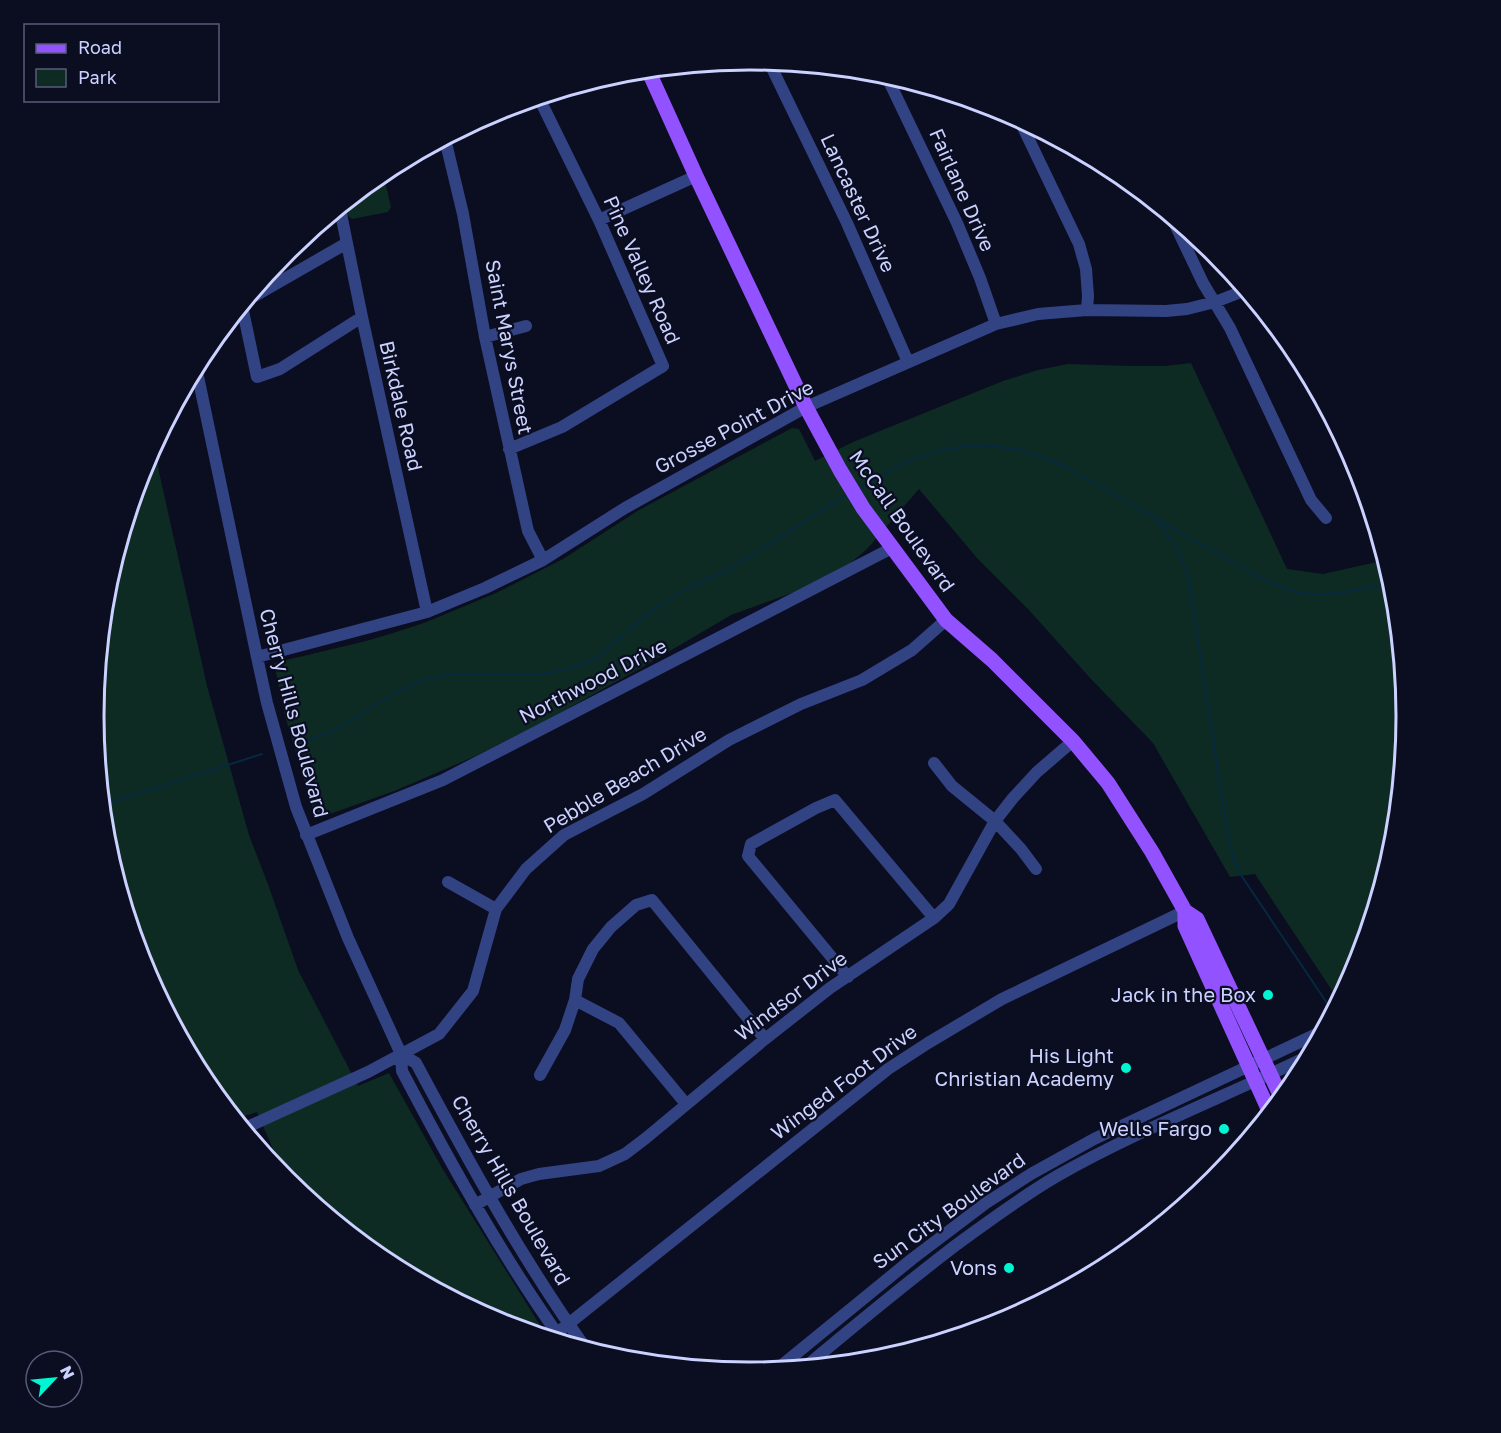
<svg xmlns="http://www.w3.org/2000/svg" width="1501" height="1433" font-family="'Golos Text',sans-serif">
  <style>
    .green { fill: #0e2b23 }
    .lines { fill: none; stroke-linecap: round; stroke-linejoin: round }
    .stream { stroke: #05293f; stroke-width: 2 }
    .minor { stroke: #324383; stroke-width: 12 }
    .major { stroke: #9352ff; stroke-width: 15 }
    .poi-dot { fill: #00f6d2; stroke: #0b0d21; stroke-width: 2 }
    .labels { text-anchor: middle; stroke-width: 4.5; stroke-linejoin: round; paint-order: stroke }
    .street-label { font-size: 20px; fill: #cbd2ff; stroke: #0b0d21 }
    .poi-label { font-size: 20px; fill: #cbd2ff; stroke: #0b0d21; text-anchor: end }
    .rim { fill: none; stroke: #cbd2ff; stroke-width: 3 }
  </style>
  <rect width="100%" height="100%" fill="#0b0d21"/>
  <path class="green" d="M383 173 391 207 388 212 352 219 347 215 345 204Z
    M1191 363 1287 569 1323 574 1386 560 1394 589 1407 717 1394 845 1357 968 1339 1001 1255 874 1230 877 1153 743 1091 679 1028 609 977 558 919 489 867 549 833 578 731 615 641 668 547 720 478 755 397 790 316 819 285 716 274 663 366 641 393 633 424 623 496 593 563 559 639 510 792 428 799 429 815 461 853 442 1003 381 1038 370 1068 364 1132 366H1165Z
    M155 445 159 472 207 686 249 835 269 887 298 970 358 1086 389 1073 442 1168 548 1338 499 1323 385 1262 286 1180 274 1166 279 1163 257 1112 236 1119 204 1081 144 967 107 844 94 716 107 588 144 465Z"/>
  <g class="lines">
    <path class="stream" d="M859 488C876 479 894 468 912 460 945 445 988 442 1023 451 1038 455 1052 461 1066 467L1234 563C1256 575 1284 592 1308 594 1334 596 1367 588 1393 583
      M1157 520C1172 539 1183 557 1189 581L1226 824 1233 858 1241 875 1333 1012
      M298 744 338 729 396 692 420 681 450 674 536 675 558 671 580 666 599 656 654 609 681 592 733 567 848 494
      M103 805 262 754"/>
    <path class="minor" d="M769 62 847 223 908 362
      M886 75 957 223 980 278 996 324
      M1019 119 1079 244 1086 269 1088 296 1087 310
      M445 139 463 214 485 337 528 531 543 560
      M340 209 362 317 427 612
      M1171 216 1203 283 1230 328 1311 500 1326 518
      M599 220 696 176
      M246 301 347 243
      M242 306 257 377 280 369 362 317
      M485 337 526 326
      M196 367 257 657 267 703 296 807 348 938 401 1054 402 1071C451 1164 502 1257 564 1343
      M509 449 562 427 663 366 599 220 539 98
      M257 657 427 612 485 588 543 560 625 508 806 407 996 324 1038 314 1087 310 1166 311 1187 309 1215 302 1246 290
      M934 763 952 786 995 821 1021 849 1036 869
      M306 835 443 780 892 548
      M448 882 496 909
      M848 977 748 856 751 844 816 808 835 800 934 918
      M575 1000 619 1023 686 1104
      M401 1054 416 1063C469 1162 522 1259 587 1350
      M540 1075 565 1030 575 1000 578 979 593 949 611 927 636 905 652 900 765 1039
      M243 1129 368 1072 439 1034 473 991 496 909 526 869 564 835 643 794 729 740 801 704 862 680 912 650 946 620
      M475 1205 521 1179 539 1174 599 1166 625 1154 646 1138 765 1039 830 988 934 918 949 904 995 821 1013 798 1037 772 1073 741
      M557 1333 888 1069 928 1043 1002 999 1185 911
      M804 1368C854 1326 904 1285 956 1245 989 1221 1021 1197 1057 1176 1138 1130 1226 1096 1311 1055
      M776 1370 912 1259 986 1203 1031 1174 1094 1139 1323 1031"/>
    <path class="major" d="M648 70 696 176 806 407 840 470 863 508 946 620 992 660 1073 741 1108 783 1152 852 1185 911 1197 919 1282 1099
      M1185 911V926L1270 1113"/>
  </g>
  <g class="poi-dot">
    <circle cx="1268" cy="995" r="6"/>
    <circle cx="1126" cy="1068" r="6"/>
    <circle cx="1224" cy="1129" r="6"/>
    <circle cx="1009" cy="1268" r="6"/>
  </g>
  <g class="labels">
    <g class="street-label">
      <text transform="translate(962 190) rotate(66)" y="7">Fairlane Drive</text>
      <text transform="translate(858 203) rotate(65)" y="7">Lancaster Drive</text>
      <text transform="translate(642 270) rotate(66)" y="7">Pine Valley Road</text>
      <text transform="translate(509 347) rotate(79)" y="7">Saint Marys Street</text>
      <text transform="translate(401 406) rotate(77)" y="7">Birkdale Road</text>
      <text transform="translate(734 427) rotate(-28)" y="7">Grosse Point Drive</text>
      <text transform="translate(902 521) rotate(55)" y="7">McCall Boulevard</text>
      <text transform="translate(593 681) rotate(-27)" y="7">Northwood Drive</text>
      <text transform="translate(294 713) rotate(75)" y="7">Cherry Hills Boulevard</text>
      <text transform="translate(625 780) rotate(-31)" y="7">Pebble Beach Drive</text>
      <text transform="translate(791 996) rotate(-37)" y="7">Windsor Drive</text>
      <text transform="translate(844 1082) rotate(-37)" y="7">Winged Foot Drive</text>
      <text transform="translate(511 1190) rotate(60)" y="7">Cherry Hills Boulevard</text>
      <text transform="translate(949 1211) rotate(-36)" y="7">Sun City Boulevard</text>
    </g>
    <g class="poi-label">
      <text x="1256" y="1002">Jack in the Box</text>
      <text x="1114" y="1063">His Light<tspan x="1114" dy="23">Christian Academy</tspan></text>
      <text x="1212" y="1136">Wells Fargo</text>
      <text x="997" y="1275">Vons</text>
    </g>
  </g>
  <path d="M0 0H1501V1433H0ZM104 716a646 646 0 1 1 1292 0a646 646 0 1 1-1292 0Z" fill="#0b0d21" fill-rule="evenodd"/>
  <path class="rim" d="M104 716a646 646 0 1 1 1292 0a646 646 0 1 1-1292 0Z"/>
  <rect x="24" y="24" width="195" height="78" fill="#0b0d21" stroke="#585c7a" stroke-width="1.5"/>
  <rect x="36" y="44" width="30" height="9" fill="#9352ff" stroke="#585c7a" stroke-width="1.5"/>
  <text x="78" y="54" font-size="18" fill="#cbd2ff">Road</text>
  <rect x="36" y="69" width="30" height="18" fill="#0e2b23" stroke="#585c7a" stroke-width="1.5"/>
  <text x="78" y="84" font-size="18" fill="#cbd2ff">Park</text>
  <g transform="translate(54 1379) rotate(64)"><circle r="28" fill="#0b0d21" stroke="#585c7a" stroke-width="1.5"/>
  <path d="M0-4.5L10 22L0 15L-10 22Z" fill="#00f6d2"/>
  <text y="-9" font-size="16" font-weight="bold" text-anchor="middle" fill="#cbd2ff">N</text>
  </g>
</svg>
